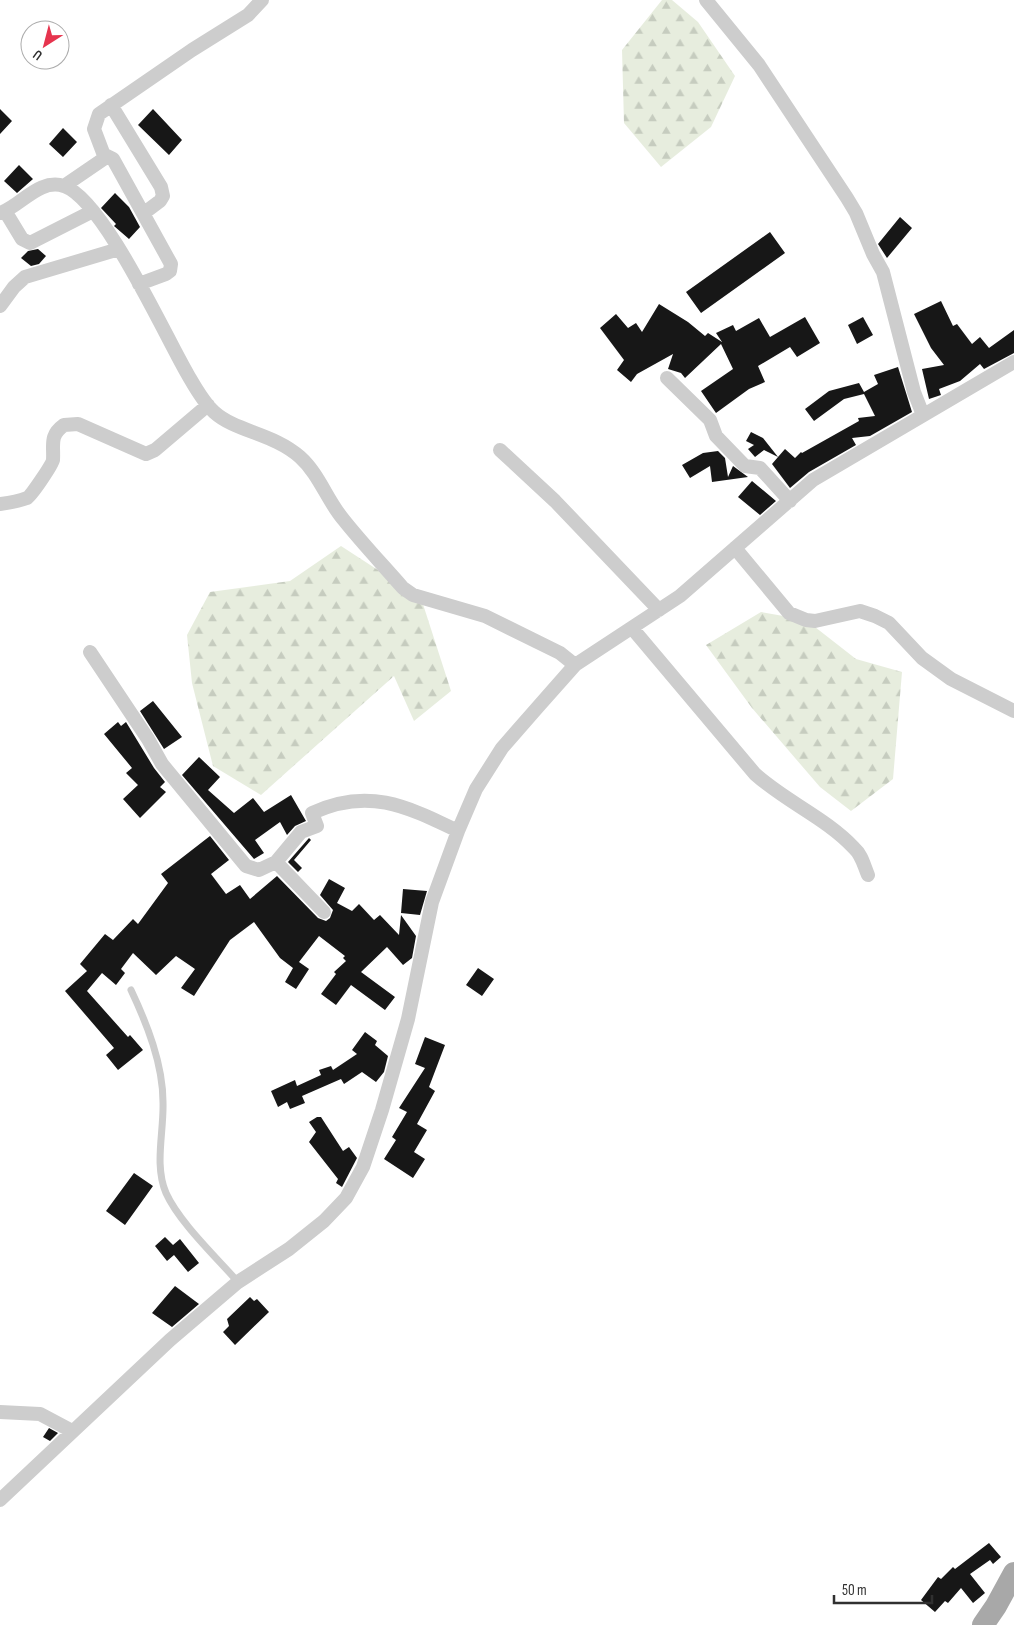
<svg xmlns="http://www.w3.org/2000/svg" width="1014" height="1625" font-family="'Sofia Sans Condensed',sans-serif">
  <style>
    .forest { fill: url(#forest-firs) }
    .building { fill: #171717 }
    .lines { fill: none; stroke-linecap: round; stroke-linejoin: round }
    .service { stroke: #cdcdcd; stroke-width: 7 }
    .minor { stroke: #cdcdcd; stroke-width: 14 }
    .primary { stroke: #a8a8a8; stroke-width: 22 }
  </style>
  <defs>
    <pattern id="forest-firs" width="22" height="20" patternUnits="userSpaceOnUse" patternTransform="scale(1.25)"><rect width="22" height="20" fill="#e7edde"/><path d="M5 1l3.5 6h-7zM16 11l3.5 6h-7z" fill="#c6ccbf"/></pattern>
  </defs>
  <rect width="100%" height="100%" fill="#fff"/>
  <path class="forest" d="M662 0H672L698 22 735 76 711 127 661 167 624 123 622 50Z
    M341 546 421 598 451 691 414 721 394 676 261 795 213 766 192 683 187 635 210 592 290 581Z
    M761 612 806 620 856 659 902 672 893 779 851 811 820 787 752 708 706 645Z"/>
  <path class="building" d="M0 109 12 121 0 134Z
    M153 109 182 140 169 155 138 125Z
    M63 128 77 142 63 157 49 144Z
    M19 165 33 179 17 193 4 181Z
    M115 193 129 207 140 227 129 239 114 226 116 224 101 208Z
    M900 217 912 228 887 258 878 244Z
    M770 232 785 253 701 313 686 292Z
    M38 249 46 256 39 264 31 266 21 258 28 251Z
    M941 301 953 326 957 324 972 344 980 337 989 348 1014 330V353L984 369 980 364 960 381 939 389 941 395 929 399 922 369 944 365 931 348 914 314Z
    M659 304 688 322 705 336 708 333 722 342 716 333 733 325 736 331 759 318 770 337 805 317 820 343 797 357 790 347 758 366 765 382 749 389 716 413 701 391 733 369 721 344 685 378 681 373 668 369 673 354 637 374 631 382 617 370 624 360 600 328 616 314 628 328 636 323 642 332Z
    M863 317 873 335 857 344 848 325Z
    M898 367 912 412 870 436 852 438 856 445 809 472 790 488 772 464 778 457 764 450 755 457 748 449 754 445 746 441 751 432 763 438 778 457 785 449 795 458 801 452 802 453 859 421 858 418 875 416 864 394 844 399 814 421 805 409 829 391 859 383 864 392 878 384 874 375Z
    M718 451 725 458 728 477 733 466 748 477 712 482 710 466 690 478 682 465 703 453Z
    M752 481 776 501 760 515 738 497Z
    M153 701 182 737 164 749 140 711Z
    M118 722 121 726 126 722 154 768 165 782 160 787 166 792 140 818 123 799 138 785 126 773 132 768 104 734Z
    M199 757 220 777 208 790 234 813 253 798 264 812 291 795 306 821 295 826 287 835 280 822 255 840 264 853 254 859 182 775Z
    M210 836 229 860 211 874 226 894 240 885 250 899 277 876 318 918 326 921 330 918 333 910 320 895 329 879 345 888 337 903 352 911 359 904 374 920 380 915 399 935 401 915 416 936 412 958 403 965 387 947 361 972 395 997 385 1010 351 985 336 1005 321 994 336 974 334 972 346 961 343 958 345 956 319 936 299 962 309 969 296 989 285 982 293 968 280 958 254 922 230 940 194 996 181 988 195 969 176 956 156 975 133 953 121 969 125 973 116 985 102 973 87 991 128 1037 130 1035 143 1050 118 1070 106 1055 114 1048 65 991 87 971 80 964 105 934 113 940 133 919 138 924 168 883 161 874Z
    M309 838 311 840 294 860 302 868 298 872 288 862Z
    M403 889 427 891 420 915 401 913Z
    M478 968 494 979 482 996 466 985Z
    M365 1032 377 1041 375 1045 388 1056 384 1072 376 1082 362 1072 344 1084 341 1079 302 1096 305 1103 290 1109 287 1102 278 1107 271 1091 295 1080 297 1086 321 1075 319 1070 331 1066 333 1070 357 1054 352 1050Z
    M425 1037 445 1045 429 1087 435 1091 417 1124 427 1130 414 1152 425 1159 413 1178 384 1159 396 1140 392 1137 407 1112 399 1108 425 1068 415 1064Z
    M317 1117H321L343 1151 349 1147 357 1158 342 1187 336 1183 338 1179 309 1142 316 1132 309 1122Z
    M134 1173 153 1186 125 1225 106 1211Z
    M165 1237 173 1245 180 1239 199 1263 188 1272 174 1255 167 1261 155 1246Z
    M175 1286 199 1304 172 1327 152 1313Z
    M250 1297 254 1301 257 1299 269 1312 235 1345 223 1332 229 1326 227 1319Z
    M49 1428 58 1433 50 1441 43 1437Z
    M989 1543 1001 1557 993 1564 990 1560 970 1574 985 1593 973 1603 961 1588 948 1603 945 1601 935 1612 921 1600 938 1577 941 1579 953 1567 955 1569Z"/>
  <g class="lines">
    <path class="service" d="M131 990C147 1024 163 1064 163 1102 164 1132 154 1165 166 1193 179 1222 216 1257 238 1282"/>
    <path class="minor" d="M706 0 759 65 847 198 856 213 873 254 883 272 914 392 923 415
      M111 105 161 187 163 196 160 201 144 213
      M105 155 113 159 171 264 170 271 166 274 139 284
      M64 186 105 158 94 129 99 114 192 50 248 15 262 0
      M5 211 22 239 30 243 93 211
      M0 213C21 206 39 178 64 186 104 200 165 336 188 375 195 387 203 402 214 412 236 432 273 433 300 457 319 474 327 500 343 519 362 543 383 565 403 588L413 595 485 616 560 653 575 665
      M0 306 14 287 25 277 119 249
      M667 378 710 420 716 436 745 466 760 468 790 501
      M500 450 555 501 659 610
      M0 504C8 503 19 501 27 498 31 496 52 465 53 460 54 444 49 436 64 425L78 424 146 454 155 450 208 405
      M735 548 789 613 806 620 815 621 860 611 875 616 889 623 922 658 951 679 1014 711
      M632 628 755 774C786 802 826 818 854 848 862 855 864 866 868 875
      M90 652 148 739 162 764 246 866 259 870 276 862
      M324 912 276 862 301 832 317 826 312 813C368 787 406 806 458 831
      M0 1412 40 1414 72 1431
      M0 1500 170 1340 238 1282 289 1249 324 1221 346 1198 363 1167 382 1110 408 1019 432 902 458 831 476 789 502 748 537 708 575 665 680 596 813 480 1014 362"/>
    <path class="primary" d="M983 1625 996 1606 1014 1573"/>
  </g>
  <g transform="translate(45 45) rotate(216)"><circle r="24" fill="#ffffff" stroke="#acacac"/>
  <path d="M0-4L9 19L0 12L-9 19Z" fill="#e6344e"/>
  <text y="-8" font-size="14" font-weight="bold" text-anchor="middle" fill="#303030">U</text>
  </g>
  <path d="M834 1595v8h98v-8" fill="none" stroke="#303030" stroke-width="2.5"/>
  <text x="842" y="1595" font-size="15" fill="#303030" stroke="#ffffff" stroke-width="4" paint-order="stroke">50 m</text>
</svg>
